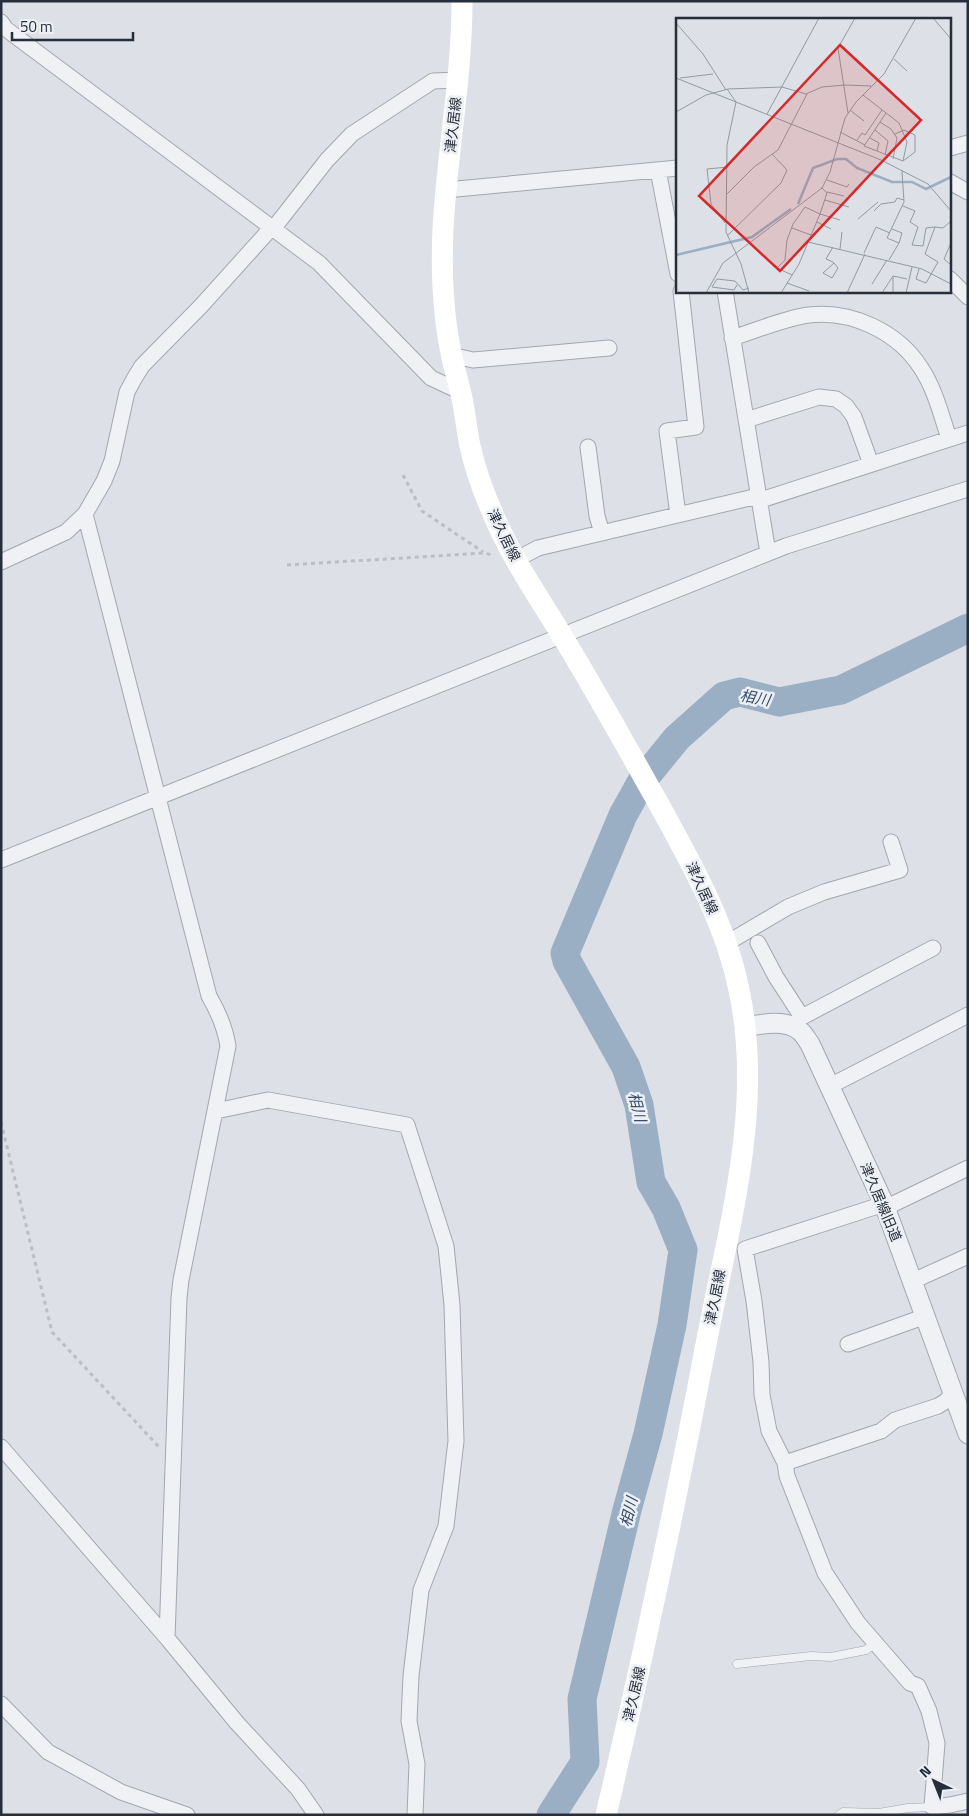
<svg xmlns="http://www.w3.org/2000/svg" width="969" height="1816" font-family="'Titillium Web','Noto Sans JP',sans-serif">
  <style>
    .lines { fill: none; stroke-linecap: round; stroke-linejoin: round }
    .river { stroke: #9aaec4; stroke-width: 29 }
    .service-casing { stroke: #a3a7af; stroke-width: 9 }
    .minor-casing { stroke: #a3a7af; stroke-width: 17 }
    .tertiary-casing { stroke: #a3a7af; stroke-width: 21 }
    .path { stroke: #bbbec4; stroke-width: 3; stroke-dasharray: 4 4; stroke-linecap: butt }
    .service { stroke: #eff1f4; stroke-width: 8 }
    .minor { stroke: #eff1f4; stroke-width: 15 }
    .tertiary { stroke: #eff1f4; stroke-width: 19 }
    .secondary { stroke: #fff; stroke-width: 21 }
    .labels { text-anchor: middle; stroke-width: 5; stroke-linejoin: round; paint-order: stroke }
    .street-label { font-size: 14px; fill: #272e3b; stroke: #eceff4 }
    .water-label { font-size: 15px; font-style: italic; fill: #344d6c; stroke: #eceff4 }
    .inset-river { fill: none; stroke: #9aaec4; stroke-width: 2.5 }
    .inset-road { fill: none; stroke: #9499a2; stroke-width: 1 }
    .view { fill: #d62828; fill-opacity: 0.15; stroke: #d62828; stroke-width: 2.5 }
    .inset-edge { fill: none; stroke: #272e3b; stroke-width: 2.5 }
  </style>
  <rect width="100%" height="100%" fill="#dde0e6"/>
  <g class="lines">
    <path class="river" d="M551 1815 585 1762 582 1699 627 1510 648 1434 672 1325 683 1250 666 1208 651 1182 639 1105 626 1067 567 961 565 953 623 815 642 781 677 738 724 696 740 692 779 702 841 690 968 628"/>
    <g class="service-casing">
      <path id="service" d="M737 1664 811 1656 831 1657 866 1650 875 1643
        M839 1815 843 1812 879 1813 908 1808 932 1807"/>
    </g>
    <g class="minor-casing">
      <path id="minor" d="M1 22 6 29 319 263 431 378 461 392
        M950 148 968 143
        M658 170 678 274
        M950 182 968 192
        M446 190 678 168
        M273 229 327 160 352 134 433 81 458 80
        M950 279 968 297
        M725 291 768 553
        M732 338C755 331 785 318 809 315 852 310 898 332 921 368 935 389 941 415 949 438
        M451 355 473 360 609 348
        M746 420 819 397 836 399 846 406 854 417 871 464
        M588 447 597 516 602 533
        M758 501 968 433
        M85 514 209 996C219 1013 225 1027 228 1046L181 1280 179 1298 167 1638
        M678 515 667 431 696 427 681 291
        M515 560 538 548 758 496
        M1 562 66 532 85 514 104 481 112 461 127 392 134 379 142 366 201 306 265 235 270 226
        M1 860 786 546 968 489
        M727 943 788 907 824 892 900 870 891 842
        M758 943 776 977 802 1017
        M791 1026 802 1017 933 948
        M830 1086 968 1015
        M216 1111 268 1100 407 1125 446 1246 452 1305 456 1441 446 1526 421 1590 411 1676 409 1721 417 1764 415 1815
        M884 1204 745 1249 754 1301 761 1362 762 1395 769 1431 785 1463 787 1476 825 1573 858 1623 910 1683 918 1686 929 1711 937 1743 932 1807 950 1805 968 1801
        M885 1208 968 1168
        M913 1281 968 1256
        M848 1344 926 1316
        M1 1447 167 1638 237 1723 298 1789 316 1815
        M785 1463 881 1431 895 1420 938 1406 946 1401 954 1392
        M1 1704 48 1752 121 1792 187 1815"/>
    </g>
    <g class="tertiary-casing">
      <path id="tertiary" d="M745 1027C761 1024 786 1019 800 1031 804 1034 807 1040 810 1044L884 1204 968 1434"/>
    </g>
    <path class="path" d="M403 475 422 511 483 552
      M287 565 484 553 492 555
      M1 1122 52 1332 159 1447"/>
    <use href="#service" class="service"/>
    <use href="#minor" class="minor"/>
    <use href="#tertiary" class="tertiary"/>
    <path class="secondary" d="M462 1C462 78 447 153 443 229 441 273 443 319 453 362 455 371 458 380 460 390 465 408 466 427 470 446 475 468 482 489 491 509 509 554 536 593 561 634 594 688 625 744 656 799 690 861 725 921 739 990 764 1106 729 1226 707 1339 677 1498 643 1657 606 1815"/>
  </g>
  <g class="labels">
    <g class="street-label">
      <text transform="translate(453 125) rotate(-84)" y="5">津久居線</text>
      <text transform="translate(504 535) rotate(64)" y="5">津久居線</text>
      <text transform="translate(702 888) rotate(65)" y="5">津久居線</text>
      <text transform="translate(881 1202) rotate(67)" y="5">津久居線旧道</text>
      <text transform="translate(715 1297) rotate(-79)" y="5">津久居線</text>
      <text transform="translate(634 1694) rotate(-77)" y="5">津久居線</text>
    </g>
    <g class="water-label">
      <text transform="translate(755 698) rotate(10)" y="5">相川</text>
      <text transform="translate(637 1107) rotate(76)" y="5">相川</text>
      <text transform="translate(629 1512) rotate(-76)" y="5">相川</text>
    </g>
  </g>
  <g transform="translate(676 18)">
    <rect width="275" height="275" fill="#dde0e6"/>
    <path class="inset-river" d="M122 186 137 150 161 141H170L181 150 216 164H236L250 171 275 159M0 237 76 219 115 191"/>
    <path class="inset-road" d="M257 0 275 21M0 5 27 36 50 72M218 41 231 53M0 60 205 142 252 166 275 193M4 60 37 56M169 67 195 68M51 71 60 84 51 127 50 214 65 246 73 275M187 77 223 105 231 124 227 143 188 128M174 92 188 103M0 94 30 77 52 71 106 69 130 76 146 69 169 67M172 95 162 30 179 0M91 96 143 0M204 104 215 111 221 120 217 141M199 112 212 123 209 137M164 114 189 127M219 116 228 112 239 117V134L227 143M194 120 203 125 201 133M181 122 186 115 189 117 206 92M188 128 210 95M151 162 171 169 173 166M151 174 168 178M51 176 78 149 102 132 131 76M149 182 173 189M227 188 239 193 234 204 242 209 236 227 247 228 250 210 259 209 249 236 262 244 250 265 240 261 243 251M198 193 205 186 219 184 221 180 228 182M144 196 164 202M182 201 202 184M141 204 155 211M49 205 35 186 31 151 52 149M259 209 267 210 275 203M116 210 135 217M216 211 226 215 223 225M51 218 105 165 111 152 96 136M132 224 246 251 275 266M275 225 268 241 275 247M157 229 150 241 157 244 158 245 162 250 156 260 147 255 158 245M164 231 166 214M188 235 200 209 214 215M213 242 223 225 211 220 228 184 226 153M116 257 101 250 109 242 111 222 117 206 129 189 144 196M111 265 133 273M196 266 211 242M61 267 58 272 36 269 41 261 59 263 67 272 73 270M30 275 47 245 146 170 154 154 169 100 180 84 208 56 240 0M105 275 123 246 144 196 151 175 146 170M171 275 189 236M206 275 217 258 231 261M217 275V259M230 275 236 249"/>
    <path class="view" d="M164 27 245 102 104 253 23 178Z"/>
    <rect width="275" height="275" class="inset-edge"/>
  </g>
  <rect width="969" height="1816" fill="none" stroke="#272e3b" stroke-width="5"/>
  <g transform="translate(934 1781) rotate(317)" stroke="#eceff4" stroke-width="4" paint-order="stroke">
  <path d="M0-4L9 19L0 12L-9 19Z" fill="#272e3b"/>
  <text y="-8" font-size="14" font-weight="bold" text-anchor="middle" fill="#272e3b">N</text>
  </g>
  <path d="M12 32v8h121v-8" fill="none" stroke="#272e3b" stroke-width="2.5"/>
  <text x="20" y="32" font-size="15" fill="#272e3b" stroke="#eceff4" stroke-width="4" paint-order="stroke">50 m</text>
</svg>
